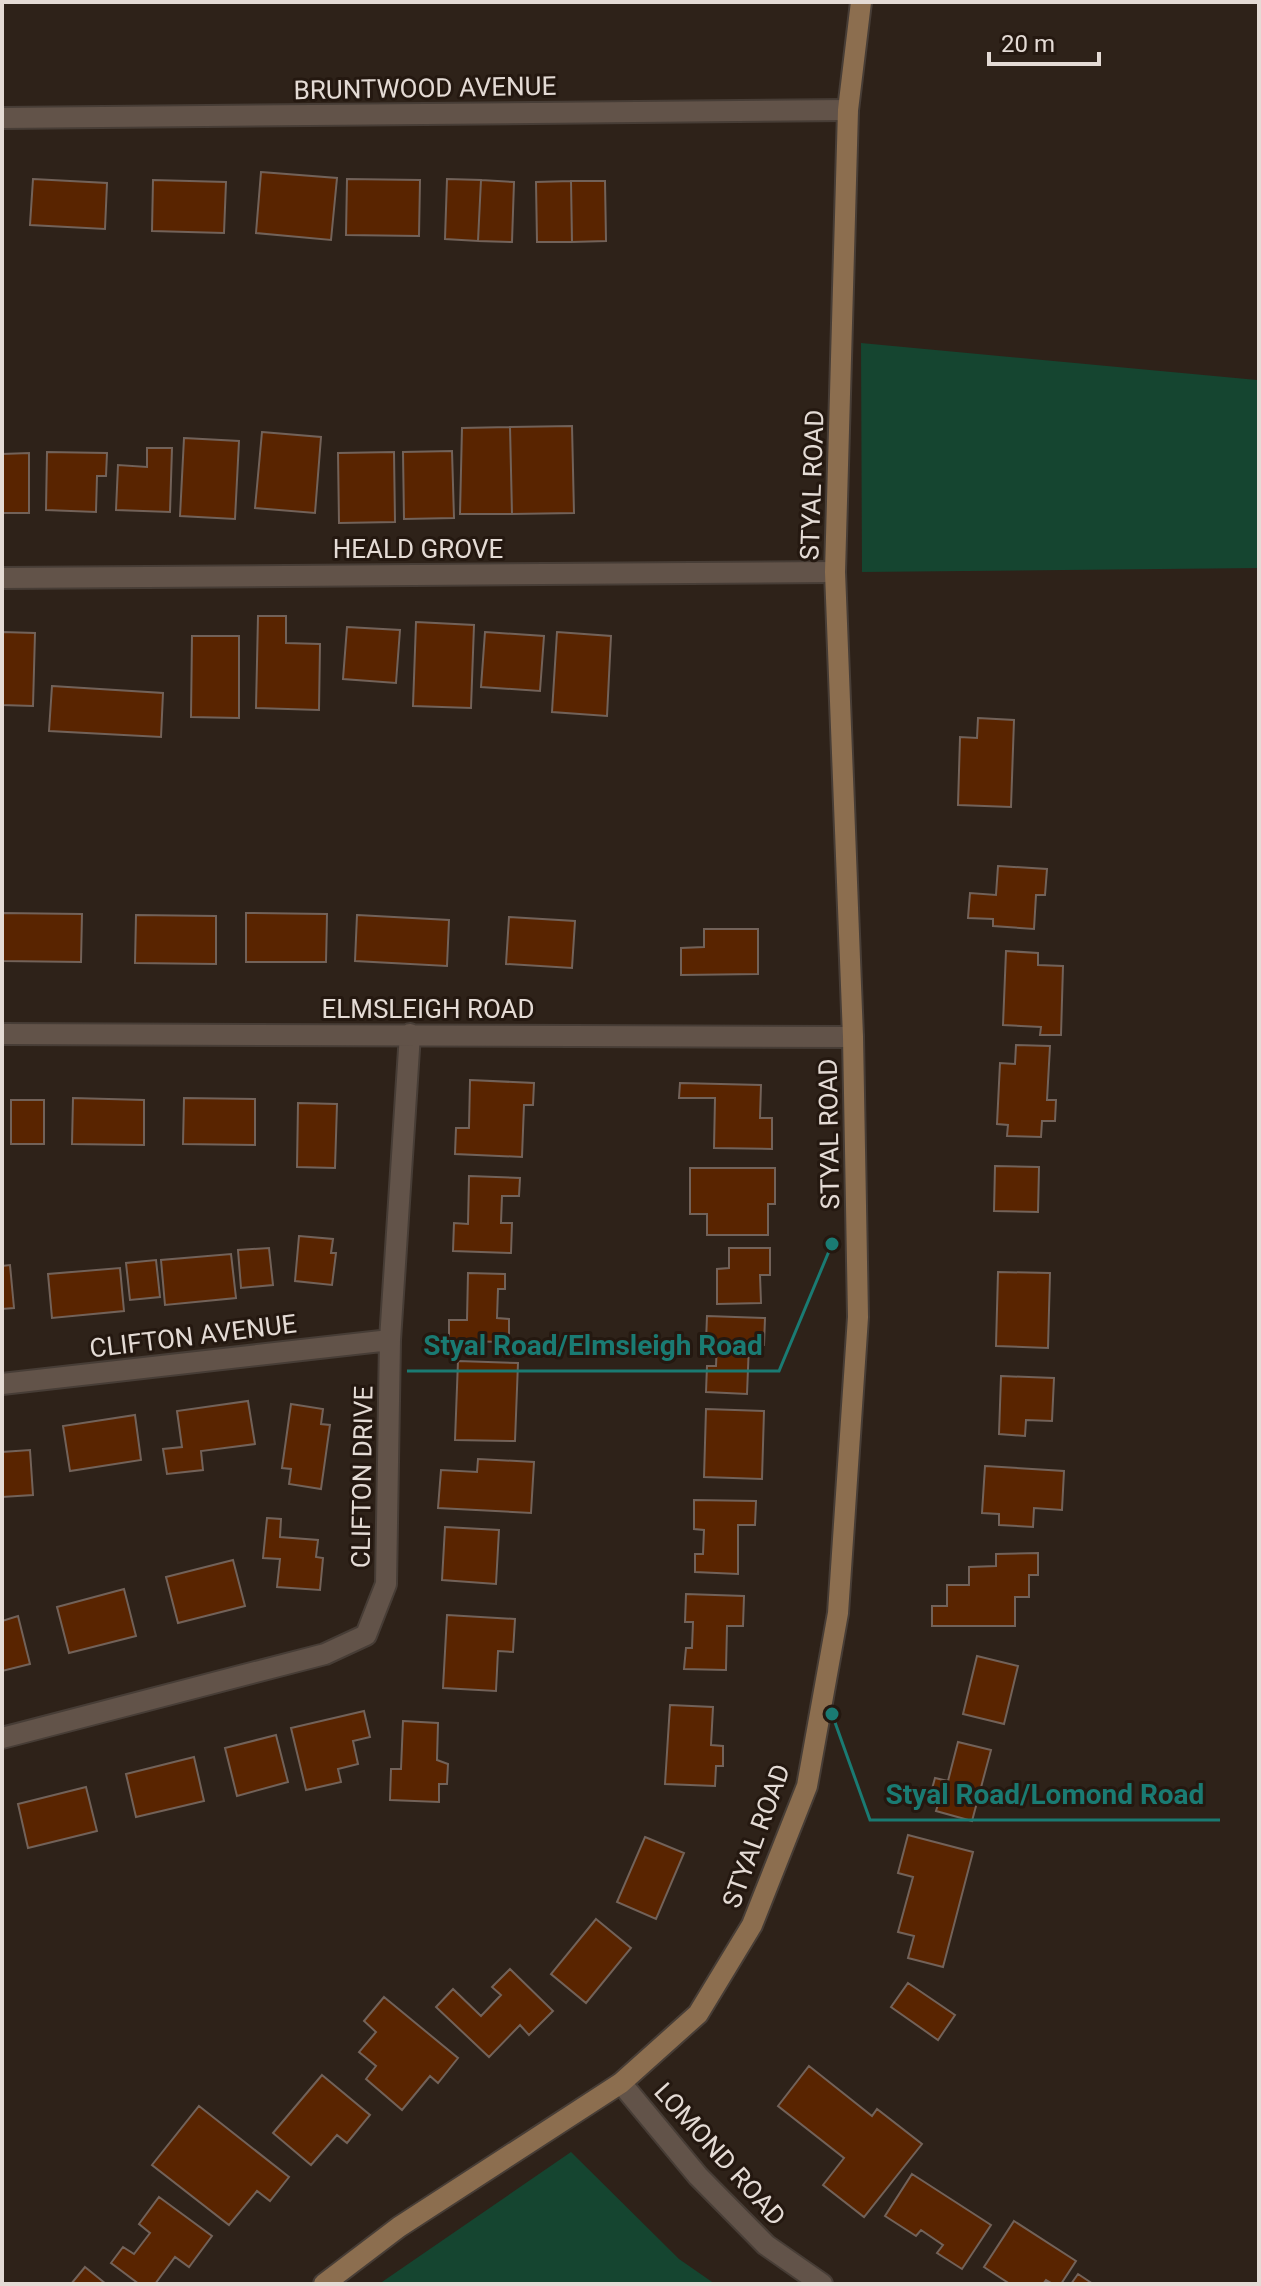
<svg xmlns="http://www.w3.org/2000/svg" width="1261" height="2286" font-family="Roboto,sans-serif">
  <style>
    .green { fill: #154530 }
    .building { fill: #592400; stroke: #726259; stroke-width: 2 }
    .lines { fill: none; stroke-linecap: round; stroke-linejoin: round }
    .minor-casing { stroke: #473d36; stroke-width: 24 }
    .secondary-casing { stroke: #473d36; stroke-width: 24 }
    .minor { stroke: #625349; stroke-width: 20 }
    .secondary { stroke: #8c6e4f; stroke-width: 20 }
    .labels { text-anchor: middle; stroke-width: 6; stroke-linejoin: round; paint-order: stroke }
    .street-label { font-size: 26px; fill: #e4dbd5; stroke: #241810 }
    .leader { fill: none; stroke: #1a7b73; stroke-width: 3 }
    .callout-dot { fill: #1a7b73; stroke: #241810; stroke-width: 3 }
    .callout-label { font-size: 28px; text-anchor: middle; font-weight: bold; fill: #1a7b73; stroke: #241810; stroke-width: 6; stroke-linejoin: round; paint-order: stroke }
  </style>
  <rect width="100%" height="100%" fill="#2e2219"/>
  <path class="green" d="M1259 55V568L862 572 861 343 1257 380V78Z
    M571 2152 679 2259 715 2284H379Z"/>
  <path class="building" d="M261 172 337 178 331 240 256 233Z
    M33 179 107 183 105 229 30 225Z
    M347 179 420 180 419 236 346 235Z
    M447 179 481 180 478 241 445 239Z
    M153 180 226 182 224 233 152 231Z
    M481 180 514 182 512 242 478 241Z
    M571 181H605L606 241 572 242Z
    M571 181 572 242H537L536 182Z
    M572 426 574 513 512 514 510 427Z
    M510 427 512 514H460L462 428Z
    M262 432 321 437 315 513 255 508Z
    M184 438 239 441 235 519 180 516Z
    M147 448H172L170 512 116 510 118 465 147 467Z
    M452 451 454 518 404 519 403 452Z
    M47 452 107 453 106 476H97L96 512 46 510Z
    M394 452 395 522 339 523 338 453Z
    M29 453V513H2V454Z
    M258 616H286V643L320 644 319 710 256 708Z
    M416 622 474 625 471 708 413 706Z
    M347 627 400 630 396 683 343 679Z
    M2 632 35 633 33 706 2 705Z
    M485 632 544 636 540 691 481 687Z
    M557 632 611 636 607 716 552 712Z
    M192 636H239V718L191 717Z
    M52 686 163 693 161 737 49 731Z
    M978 718 1014 720 1011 807 958 805 960 737 977 738Z
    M998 866 1047 869 1045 895H1036L1034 929 993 926V919L968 918 970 893 996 895Z
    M2 913 82 914 81 962 2 961Z
    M246 913 327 914 326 962H246Z
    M136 915 216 916V964L135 963Z
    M357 915 449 920 447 966 355 961Z
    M509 917 575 921 572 968 506 964Z
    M704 929H758V974L681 975V948L704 947Z
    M1006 951 1038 953V965L1063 966 1061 1035H1040L1041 1027 1003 1025Z
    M1016 1045 1050 1046 1047 1100H1056L1055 1121H1042L1041 1137 1007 1136 1008 1125 997 1124 1000 1063 1015 1064Z
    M470 1080 534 1083 533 1105H524L522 1157 455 1154 456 1128H469Z
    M680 1083 761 1085 760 1118H772V1149L714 1148 715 1098H679Z
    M73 1098 144 1100V1145L72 1144Z
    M184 1098 255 1099V1145L183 1144Z
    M11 1100H44V1144H11Z
    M298 1103 337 1104 335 1168 297 1167Z
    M995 1166 1039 1167 1038 1212 994 1211Z
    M690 1168H775V1204H768V1235H707V1214H690Z
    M469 1176 520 1178 519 1196H502L501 1223H512L511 1253 453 1251 454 1223 468 1224Z
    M299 1236 333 1239 331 1253H336L332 1285 295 1281Z
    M269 1248 273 1285 241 1288 238 1250Z
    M729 1248H770V1275H760L761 1303 717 1304V1269L729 1268Z
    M231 1254 236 1298 165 1305 161 1260Z
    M156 1260 160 1297 130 1300 126 1263Z
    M10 1265 14 1308 2 1309V1266Z
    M120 1268 124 1311 52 1318 48 1274Z
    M998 1272 1050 1273 1048 1348 996 1346Z
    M468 1273 505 1274V1289H498L497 1318 509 1319V1342L449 1341V1320H467Z
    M707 1316 765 1318 764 1345 749 1344 747 1394 706 1392 707 1366H716L717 1342H706Z
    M458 1361 518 1363 515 1441 455 1440Z
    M1001 1376 1054 1378 1052 1421 1026 1420 1025 1436 999 1434Z
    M248 1401 255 1444 201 1451 203 1470 167 1474 163 1449 182 1447 177 1411Z
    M291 1404 323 1409 321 1424 330 1425 321 1489 289 1484 291 1469 282 1468Z
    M706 1409 764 1411 762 1479 704 1477Z
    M135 1415 141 1460 70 1471 63 1426Z
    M30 1450 33 1495 2 1497V1452Z
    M478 1459 534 1462 531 1513 438 1508 441 1470 477 1472Z
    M985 1466 1064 1471 1062 1510 1034 1508 1033 1527 999 1525V1514L982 1513Z
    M694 1500 756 1501 755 1525H738V1574L695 1572V1554H703L704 1530 694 1529Z
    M267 1518 281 1519 280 1537 318 1540 316 1557 323 1558 320 1590 277 1587 280 1559 263 1558Z
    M445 1527 499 1530 496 1584 442 1580Z
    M1038 1553V1575H1029V1597H1015V1626H932V1606H947V1585H969V1567L996 1566V1554Z
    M233 1560 245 1606 178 1623 166 1577Z
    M124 1589 136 1636 69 1653 57 1607Z
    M686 1594 744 1596 743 1626H727L726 1670 684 1669 686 1648H692L693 1622H685Z
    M447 1615 515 1619 513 1652 498 1651 496 1691 443 1688Z
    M18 1616 30 1664 2 1671V1621Z
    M977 1656 1018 1666 1004 1724 963 1714Z
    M670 1705 713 1707 711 1745 723 1746V1766H716L715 1786 665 1784Z
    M364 1711 370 1737 353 1741 358 1764 338 1769 341 1782 306 1790 291 1728Z
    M403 1721 438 1723 437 1760 448 1764 447 1784H439V1802L390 1800 391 1769H401Z
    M276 1735 288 1782 237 1796 225 1748Z
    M958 1742 991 1750 972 1821 936 1811 940 1798 930 1796 935 1778 948 1781Z
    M194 1757 204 1801 136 1817 126 1774Z
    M86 1787 97 1831 28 1848 18 1804Z
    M908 1835 973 1852 943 1967 908 1958 914 1936 898 1932 913 1877 898 1873Z
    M645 1837 684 1853 656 1919 617 1902Z
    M596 1919 631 1948 586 2003 551 1974Z
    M510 1969 553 2011 529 2035 520 2025 489 2057 436 2007 453 1989 481 2016 501 1995 492 1987Z
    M908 1983 955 2015 938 2040 891 2007Z
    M384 1997 458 2058 438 2083 430 2076 402 2110 366 2079 376 2066 359 2052 376 2032 364 2021Z
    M809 2066 872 2116 877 2109 922 2144 864 2217 823 2185 844 2158 778 2106Z
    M322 2075 370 2115 347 2143 337 2135 311 2165 273 2133Z
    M199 2106 289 2177 270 2201 257 2191 229 2225 152 2165Z
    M912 2174 991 2225 962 2269 937 2253 943 2245 921 2230 916 2236 885 2216Z
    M159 2197 212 2236 189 2267 175 2257 155 2284H139L111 2263 123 2247 134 2254 150 2233 139 2224Z
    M1014 2221 1076 2261 1061 2284H1053L1046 2280 1043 2284H1010L984 2267Z
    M85 2267 106 2284H71Z
    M1078 2274 1093 2284H1071Z"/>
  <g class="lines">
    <g class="minor-casing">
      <path id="minor" d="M2 118 848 110
        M2 578 835 572
        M2 1034 853 1037
        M2 1384 390 1340
        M2 1738 325 1654 366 1635 386 1584 390 1340 410 1034
        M621 2083 698 2176 766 2245 822 2284"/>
    </g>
    <g class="secondary-casing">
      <path id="secondary" d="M324 2284 399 2227 621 2083 698 2014 752 1925 807 1786 838 1613 858 1317 853 1037 835 572 848 110 861 2"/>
    </g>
    <use href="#minor" class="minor"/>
    <use href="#secondary" class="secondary"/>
  </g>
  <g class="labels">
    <g class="street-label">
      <text transform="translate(425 88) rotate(-1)" y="9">BRUNTWOOD AVENUE</text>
      <text transform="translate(812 485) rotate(-88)" y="9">STYAL ROAD</text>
      <text x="418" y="558">HEALD GROVE</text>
      <text x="428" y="1018">ELMSLEIGH ROAD</text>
      <text transform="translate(829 1134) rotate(-91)" y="9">STYAL ROAD</text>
      <text transform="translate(193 1336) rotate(-7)" y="9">CLIFTON AVENUE</text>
      <text transform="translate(362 1477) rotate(-89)" y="9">CLIFTON DRIVE</text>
      <text transform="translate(756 1836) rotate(-70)" y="9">STYAL ROAD</text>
      <text transform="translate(720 2154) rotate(48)" y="9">LOMOND ROAD</text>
    </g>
  </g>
  <path class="leader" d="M832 1244L779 1371H407M832 1714L870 1820H1220"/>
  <g class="callout-dot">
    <circle cx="832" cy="1244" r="8"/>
    <circle cx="832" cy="1714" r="8"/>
  </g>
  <g class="callout-label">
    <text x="593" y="1355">Styal Road/Elmsleigh Road</text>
    <text x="1045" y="1804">Styal Road/Lomond Road</text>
  </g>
  <rect width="1261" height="2286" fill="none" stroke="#e4dbd5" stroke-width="8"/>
  <path d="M989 52v12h110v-12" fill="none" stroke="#e4dbd5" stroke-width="4"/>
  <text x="1001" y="52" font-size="24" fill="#e4dbd5" stroke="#241810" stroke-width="6" paint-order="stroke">20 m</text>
</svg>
